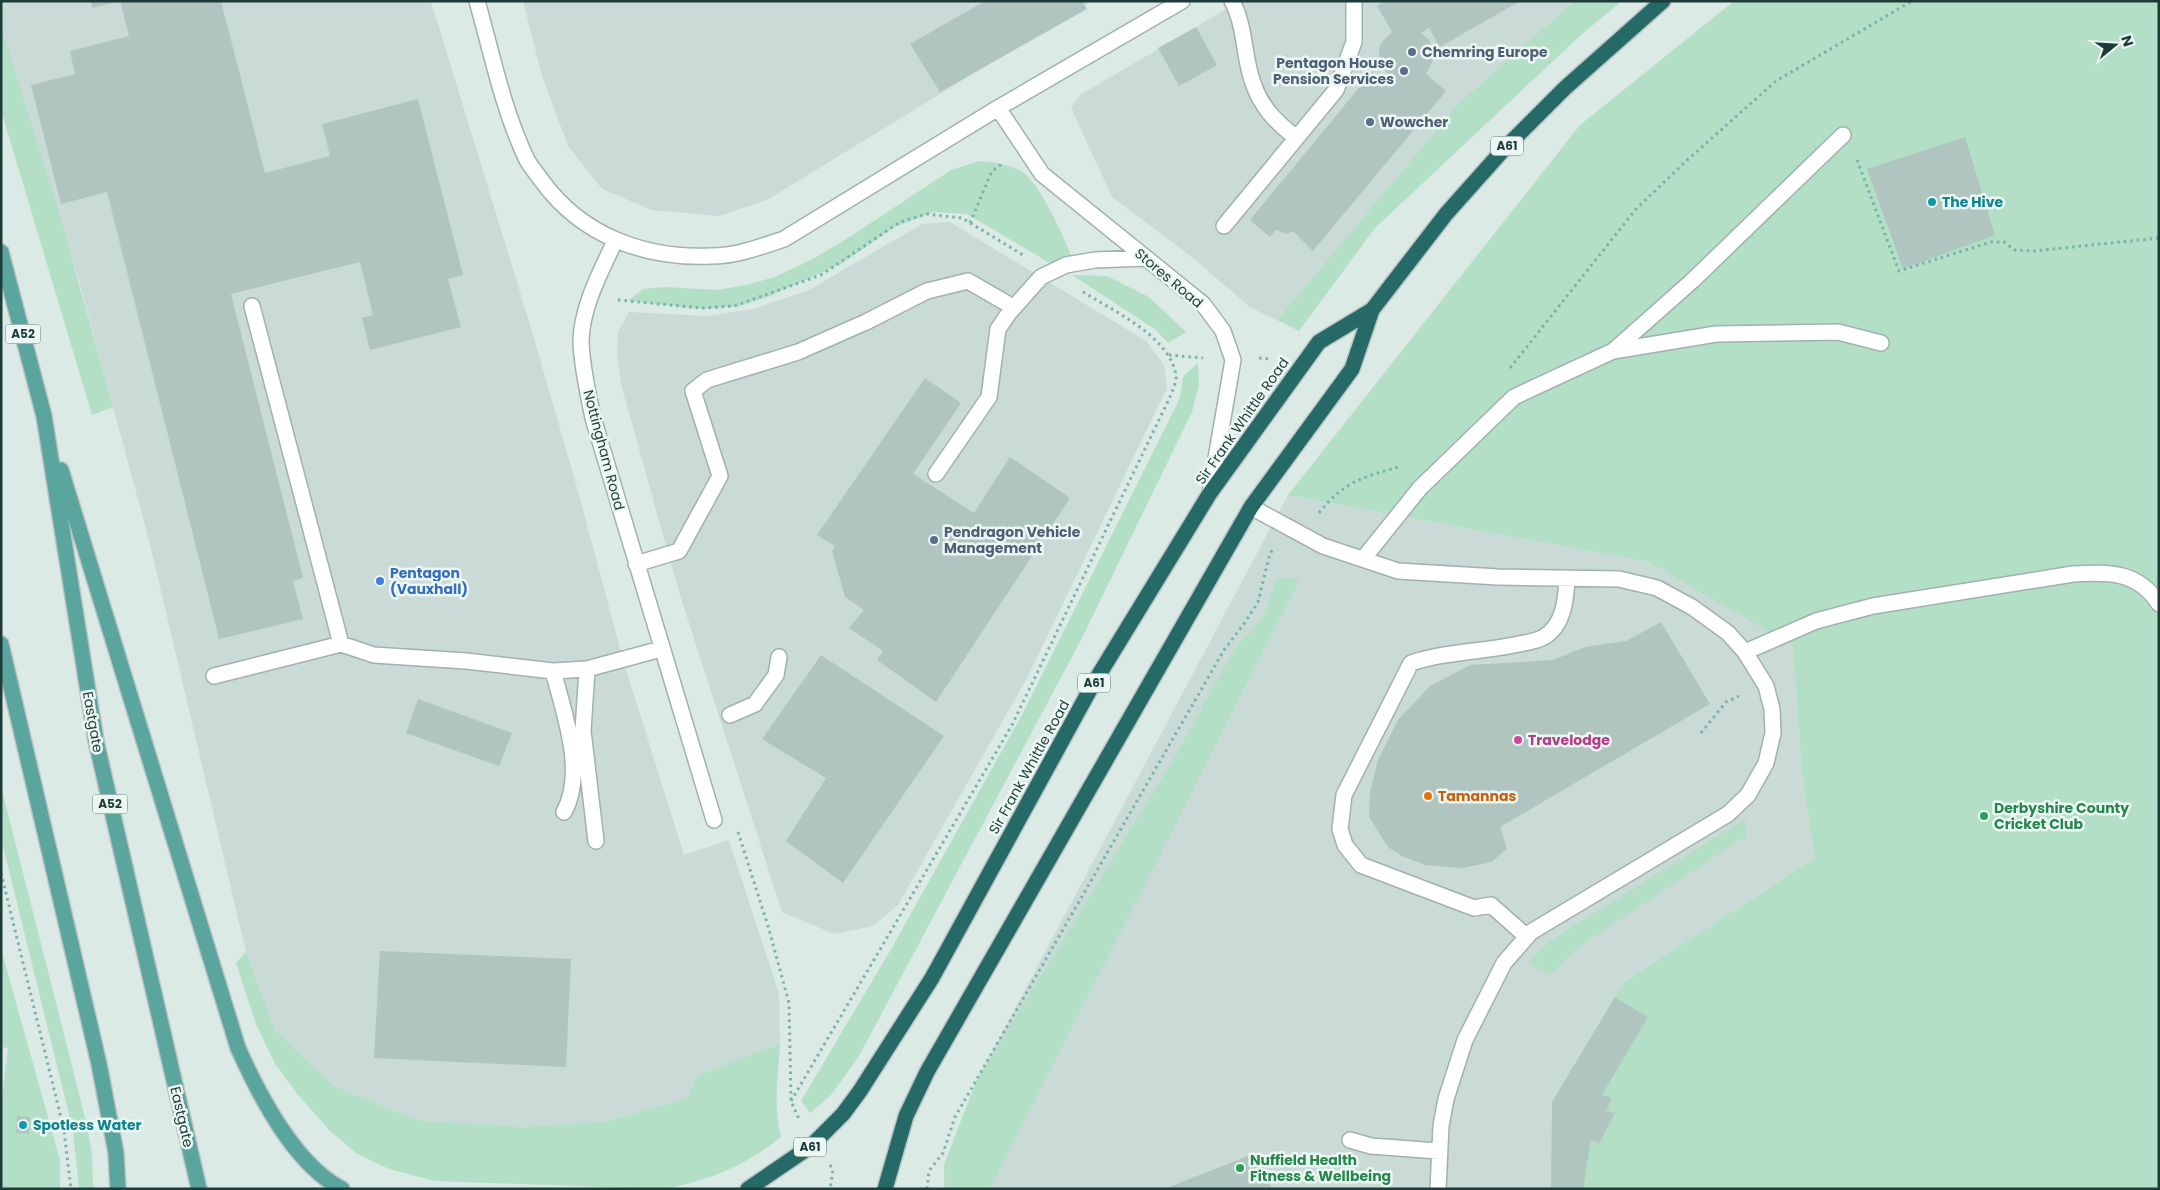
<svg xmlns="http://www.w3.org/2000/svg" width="2160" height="1190" font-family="Poppins,sans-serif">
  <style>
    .built { fill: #cadad6 }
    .green { fill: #b2dfc6 }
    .building { fill: #b1c5c0 }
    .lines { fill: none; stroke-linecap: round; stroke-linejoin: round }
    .minor-casing { stroke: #9fb2ae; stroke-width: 18 }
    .major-casing { stroke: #bbc4c3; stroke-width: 18 }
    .highway-casing { stroke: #bbc4c3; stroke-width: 18 }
    .path { stroke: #79b2aa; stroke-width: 3; stroke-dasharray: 2.5 4; stroke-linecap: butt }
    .minor { stroke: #fff; stroke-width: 15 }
    .major { stroke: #5ba59f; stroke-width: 15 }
    .highway { stroke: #266a68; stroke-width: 15 }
    .service-dot { fill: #5c6f8a; stroke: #ecf7f3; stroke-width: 2 }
    .culture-dot { fill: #0f9aa8; stroke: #ecf7f3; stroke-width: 2 }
    .shop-dot { fill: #3f7fe0; stroke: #ecf7f3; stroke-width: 2 }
    .hotel-dot { fill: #d1479c; stroke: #ecf7f3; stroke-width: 2 }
    .food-dot { fill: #e8710a; stroke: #ecf7f3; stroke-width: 2 }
    .leisure-dot { fill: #2e9e5b; stroke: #ecf7f3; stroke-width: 2 }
    .labels { text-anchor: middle; stroke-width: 5; stroke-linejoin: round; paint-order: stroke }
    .shield { fill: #ecf7f3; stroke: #5b7370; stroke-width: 1 }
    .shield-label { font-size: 12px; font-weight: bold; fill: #1d3b38 }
    .service-label { font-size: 14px; font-weight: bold; fill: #4e5e75; stroke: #ecf7f3; text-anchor: start }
    .culture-label { font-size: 14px; font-weight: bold; fill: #0d838f; stroke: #ecf7f3; text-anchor: start }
    .street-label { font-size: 14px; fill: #1d3b38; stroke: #ecf7f3 }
    .shop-label { font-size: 14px; font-weight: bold; fill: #366cbe; stroke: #ecf7f3; text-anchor: start }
    .hotel-label { font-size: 14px; font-weight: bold; fill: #b23c85; stroke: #ecf7f3; text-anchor: start }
    .food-label { font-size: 14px; font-weight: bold; fill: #c56008; stroke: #ecf7f3; text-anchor: start }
    .leisure-label { font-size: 14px; font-weight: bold; fill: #27864d; stroke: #ecf7f3; text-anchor: start }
  </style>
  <rect width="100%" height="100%" fill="#dceae6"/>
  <path class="built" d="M1 1H431L531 328 578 491 623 660 684 855 729 840 779 994 780 1044 699 1075 689 1098 607 1121 522 1127 418 1120 334 1086 275 1030 246 952 149 540 79 281 1 26Z
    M523 1H1092L767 200 719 216 652 210 602 189 568 146 542 76Z
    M1240 1H1574L1459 103 1277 320 1251 308 1193 258 1112 197 1071 108 1080 95Z
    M950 222 1146 341 1164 365 1167 388 1027 678 898 905 873 926 834 934 782 912 680 595 661 528 621 384 617 354 618 332 629 312 706 316 754 309 809 290 922 224Z
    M1288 495 1649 562 1793 645 1802 773 1815 858 1624 982 1552 1102 1551 1189H944V1165L976 1082Z"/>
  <path class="green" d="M1574 1H1622L1582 34 1375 228 1299 331 1277 320 1459 103Z
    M1734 1H2159V1189H1551L1552 1102 1624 982 1815 858 1802 773 1793 646 1649 562 1288 495 1580 125Z
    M1 26 57 205 113 407 92 415 1 110Z
    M979 161C993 162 1008 164 1021 171 1040 182 1063 236 1072 257L1053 265 967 214 934 212 895 227 841 264 770 296 740 306 702 309 628 301 643 289 665 287 716 290 746 285 775 277 811 260 848 238 951 170Z
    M1072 275 1107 276 1149 297 1186 332 1168 343 1156 330Z
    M1198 363 1199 385 1192 412 1082 638 859 1056 831 1095 810 1113 801 1101 890 951 1022 715 1180 398 1183 377Z
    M1277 578 1300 579 992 1185 990 1189H945L944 1165 976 1082 1167 770 1236 647 1263 617Z
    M1 786 87 1125 92 1154 93 1189H79L73 1131 1 838Z
    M1745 819 1746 836 1580 946 1551 974 1528 963 1544 946 1567 930Z
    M1 949 60 1160V1189H1V1106L8 1048 1 1047Z
    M246 952 275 1030 334 1086 418 1120 522 1127 607 1121 688 1098 698 1075 780 1044C778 1076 773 1107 781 1137 747 1165 703 1184 659 1189L435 1181 389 1169 356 1153 329 1130 298 1095 274 1062 256 1024 236 963Z"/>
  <path class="building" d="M91 1H117V2L92 8Z
    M120 1H221L265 173 330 156 322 124 418 99 463 275 448 279 461 327 370 350 362 318 373 315 360 262 231 294 303 578 293 581 303 619 219 639 107 192 61 204 31 85 75 74 70 51 129 36Z
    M985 1H1082L1087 9 940 92 910 44Z
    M1385 1H1520L1440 47 1429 28 1421 33 1429 40 1434 58 1426 74 1446 91 1313 251 1293 231 1287 234 1276 230 1270 237 1250 220 1372 72 1383 80 1388 74 1380 62 1379 51 1381 43 1392 32 1377 6Z
    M1196 27 1217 65 1179 86 1158 48Z
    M1965 137 1995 235 1903 269 1867 169Z
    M925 378 961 403 913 474 974 513 1010 457 1070 498 936 702 877 660 883 651 849 628 864 610 845 597 832 551 835 546 817 535Z
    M1661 622 1710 704 1500 827 1507 849 1491 862 1463 868 1425 865 1402 856 1388 847 1369 817 1370 792 1378 760 1398 720 1430 686 1470 665 1553 660 1585 647 1626 641Z
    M821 655 944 736 843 883 786 841 826 778 762 739Z
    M418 699 512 733 499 766 406 733Z
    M380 951 571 959 566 1067 374 1058Z
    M1615 997 1648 1017 1602 1095 1612 1098 1606 1111 1615 1113 1599 1144 1591 1140 1583 1189H1551L1552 1102Z
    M17 1116 30 1117 29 1134 16 1133Z
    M1258 1152 1272 1189H1164Z"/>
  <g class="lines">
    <g class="minor-casing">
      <path id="minor" d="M477 1C492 54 503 110 527 160 531 167 537 174 542 181 582 236 645 259 711 256 736 256 760 247 784 239L998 108 1182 1
        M1232 1C1246 27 1243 56 1253 83 1261 107 1276 122 1295 137
        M998 108 1042 174 1203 304 1223 331 1233 360 1210 493
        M1224 226 1336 90 1354 42V1
        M615 241C601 271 581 308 581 342 582 368 588 393 593 418L714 820
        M252 306 341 644
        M1613 351 1692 281 1843 135
        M936 474 989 397 998 329 1009 313 1041 277 1066 265 1095 260 1145 258
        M1251 507 1323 546 1398 571 1498 577 1619 579 1657 588 1692 607 1728 633 1745 652 1766 686 1772 709 1773 733 1766 763 1748 795 1728 814 1531 932 1504 963 1465 1040 1446 1099 1441 1126 1438 1189
        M1363 559 1420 488 1514 397 1613 351 1716 334 1838 332 1881 343
        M636 564 679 551 720 476 693 391 707 380 798 352 866 322 927 291 968 281 1013 307
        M1745 652 1816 621 1873 606 2073 574C2109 572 2138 571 2159 604
        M587 669 583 731 596 841
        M553 671C564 713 586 773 564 812
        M214 676 341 644 374 655 466 661 553 671 587 669 661 649
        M730 715 755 704 776 675 779 657
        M1527 937 1491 905 1474 908 1361 865 1345 845 1340 829 1344 795 1411 663C1444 652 1479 652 1514 645 1523 643 1535 642 1544 637 1564 625 1566 599 1567 578
        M1350 1140 1371 1146 1438 1151"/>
    </g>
    <g class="major-casing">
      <path id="major" d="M1 252 44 416 96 741 199 1189
        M61 470 238 1048C259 1095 294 1164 342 1189
        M1 644 99 1064 116 1153 118 1189"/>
    </g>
    <g class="highway-casing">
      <path id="highway" d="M748 1189 811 1146 843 1114 860 1091 932 978 1092 686 1210 493 1319 342 1372 310
        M885 1189 906 1116 927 1072 1251 507 1352 369 1372 310 1446 214 1504 149 1565 88 1663 1"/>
    </g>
    <path class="path" d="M1857 160 1899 271 1991 242H2004L2015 250 2034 251 2159 238
      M970 223 992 171 1002 164
      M618 300 701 308 734 306 821 275 900 222 927 214 962 218 1023 255
      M1169 355 1203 358
      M1259 358 1272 359
      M1510 368 1636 209 1684 163 1776 81 1912 1
      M1319 513C1345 480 1364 477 1402 466
      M1701 733 1726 702 1739 696
      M738 832 768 926 789 1003 791 1101 799 1119
      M1 873 64 1130 71 1189
      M791 1101 1012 725 1170 397C1172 391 1177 382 1176 375 1169 335 1111 310 1080 290
      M830 1165 833 1170 830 1189
      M927 1189 929 1171 943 1153 955 1117 1224 650 1244 624 1258 602 1270 553 1274 549"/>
    <use href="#minor" class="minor"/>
    <use href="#major" class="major"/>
    <use href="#highway" class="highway"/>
  </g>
  <g class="service-dot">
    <circle cx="1412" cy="52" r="5"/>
    <circle cx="1404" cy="71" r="5"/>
    <circle cx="1370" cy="122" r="5"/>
    <circle cx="934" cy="540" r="5"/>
  </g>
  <g class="culture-dot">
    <circle cx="1932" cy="202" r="5"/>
    <circle cx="23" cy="1125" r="5"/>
  </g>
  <circle class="shop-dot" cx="380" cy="581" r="5"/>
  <circle class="hotel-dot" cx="1518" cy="740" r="5"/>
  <circle class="food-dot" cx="1428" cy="796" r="5"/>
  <g class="leisure-dot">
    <circle cx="1984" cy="816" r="5"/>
    <circle cx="1240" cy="1168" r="5"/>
  </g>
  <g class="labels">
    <g class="shield">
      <rect x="1491" y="136.5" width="32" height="19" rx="4"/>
      <rect x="5.5" y="324.5" width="35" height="19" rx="4"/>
      <rect x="1078" y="673.5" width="32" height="19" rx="4"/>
      <rect x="92.5" y="794.5" width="35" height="19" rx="4"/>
      <rect x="794" y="1137.5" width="32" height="19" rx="4"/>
    </g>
    <g class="shield-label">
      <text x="1507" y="150">A61</text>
      <text x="23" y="338">A52</text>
      <text x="1094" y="687">A61</text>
      <text x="110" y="808">A52</text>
      <text x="810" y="1151">A61</text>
    </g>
    <g class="service-label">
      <text x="1422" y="57">Chemring Europe</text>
      <text x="1394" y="68" text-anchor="end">Pentagon House<tspan x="1394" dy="16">Pension Services</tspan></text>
      <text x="1380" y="127">Wowcher</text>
      <text x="944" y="537">Pendragon Vehicle<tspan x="944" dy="16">Management</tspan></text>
    </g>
    <g class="culture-label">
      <text x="1942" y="207">The Hive</text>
      <text x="33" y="1130">Spotless Water</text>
    </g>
    <g class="street-label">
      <text transform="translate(1169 278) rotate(40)" y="5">Stores Road</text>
      <text transform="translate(1242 421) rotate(-55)" y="5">Sir Frank Whittle Road</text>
      <text transform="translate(604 450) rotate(75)" y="5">Nottingham Road</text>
      <text transform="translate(93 722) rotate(80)" y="5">Eastgate</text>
      <text transform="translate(1029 767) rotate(-61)" y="5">Sir Frank Whittle Road</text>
      <text transform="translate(182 1117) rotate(77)" y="5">Eastgate</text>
    </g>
    <g class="shop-label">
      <text x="390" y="578">Pentagon<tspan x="390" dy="16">(Vauxhall)</tspan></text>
    </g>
    <g class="hotel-label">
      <text x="1528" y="745">Travelodge</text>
    </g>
    <g class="food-label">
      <text x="1438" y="801">Tamannas</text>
    </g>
    <g class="leisure-label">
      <text x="1994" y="813">Derbyshire County<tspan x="1994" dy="16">Cricket Club</tspan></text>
      <text x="1250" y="1165">Nuffield Health<tspan x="1250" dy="16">Fitness &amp; Wellbeing</tspan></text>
    </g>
  </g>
  <rect width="2160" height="1190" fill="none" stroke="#1d3b38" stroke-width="5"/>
  <g transform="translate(2115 45) rotate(72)" stroke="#ecf7f3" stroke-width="4" paint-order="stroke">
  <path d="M0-4L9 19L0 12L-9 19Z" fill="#1d3b38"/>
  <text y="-8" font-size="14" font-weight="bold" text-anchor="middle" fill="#1d3b38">N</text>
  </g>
</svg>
